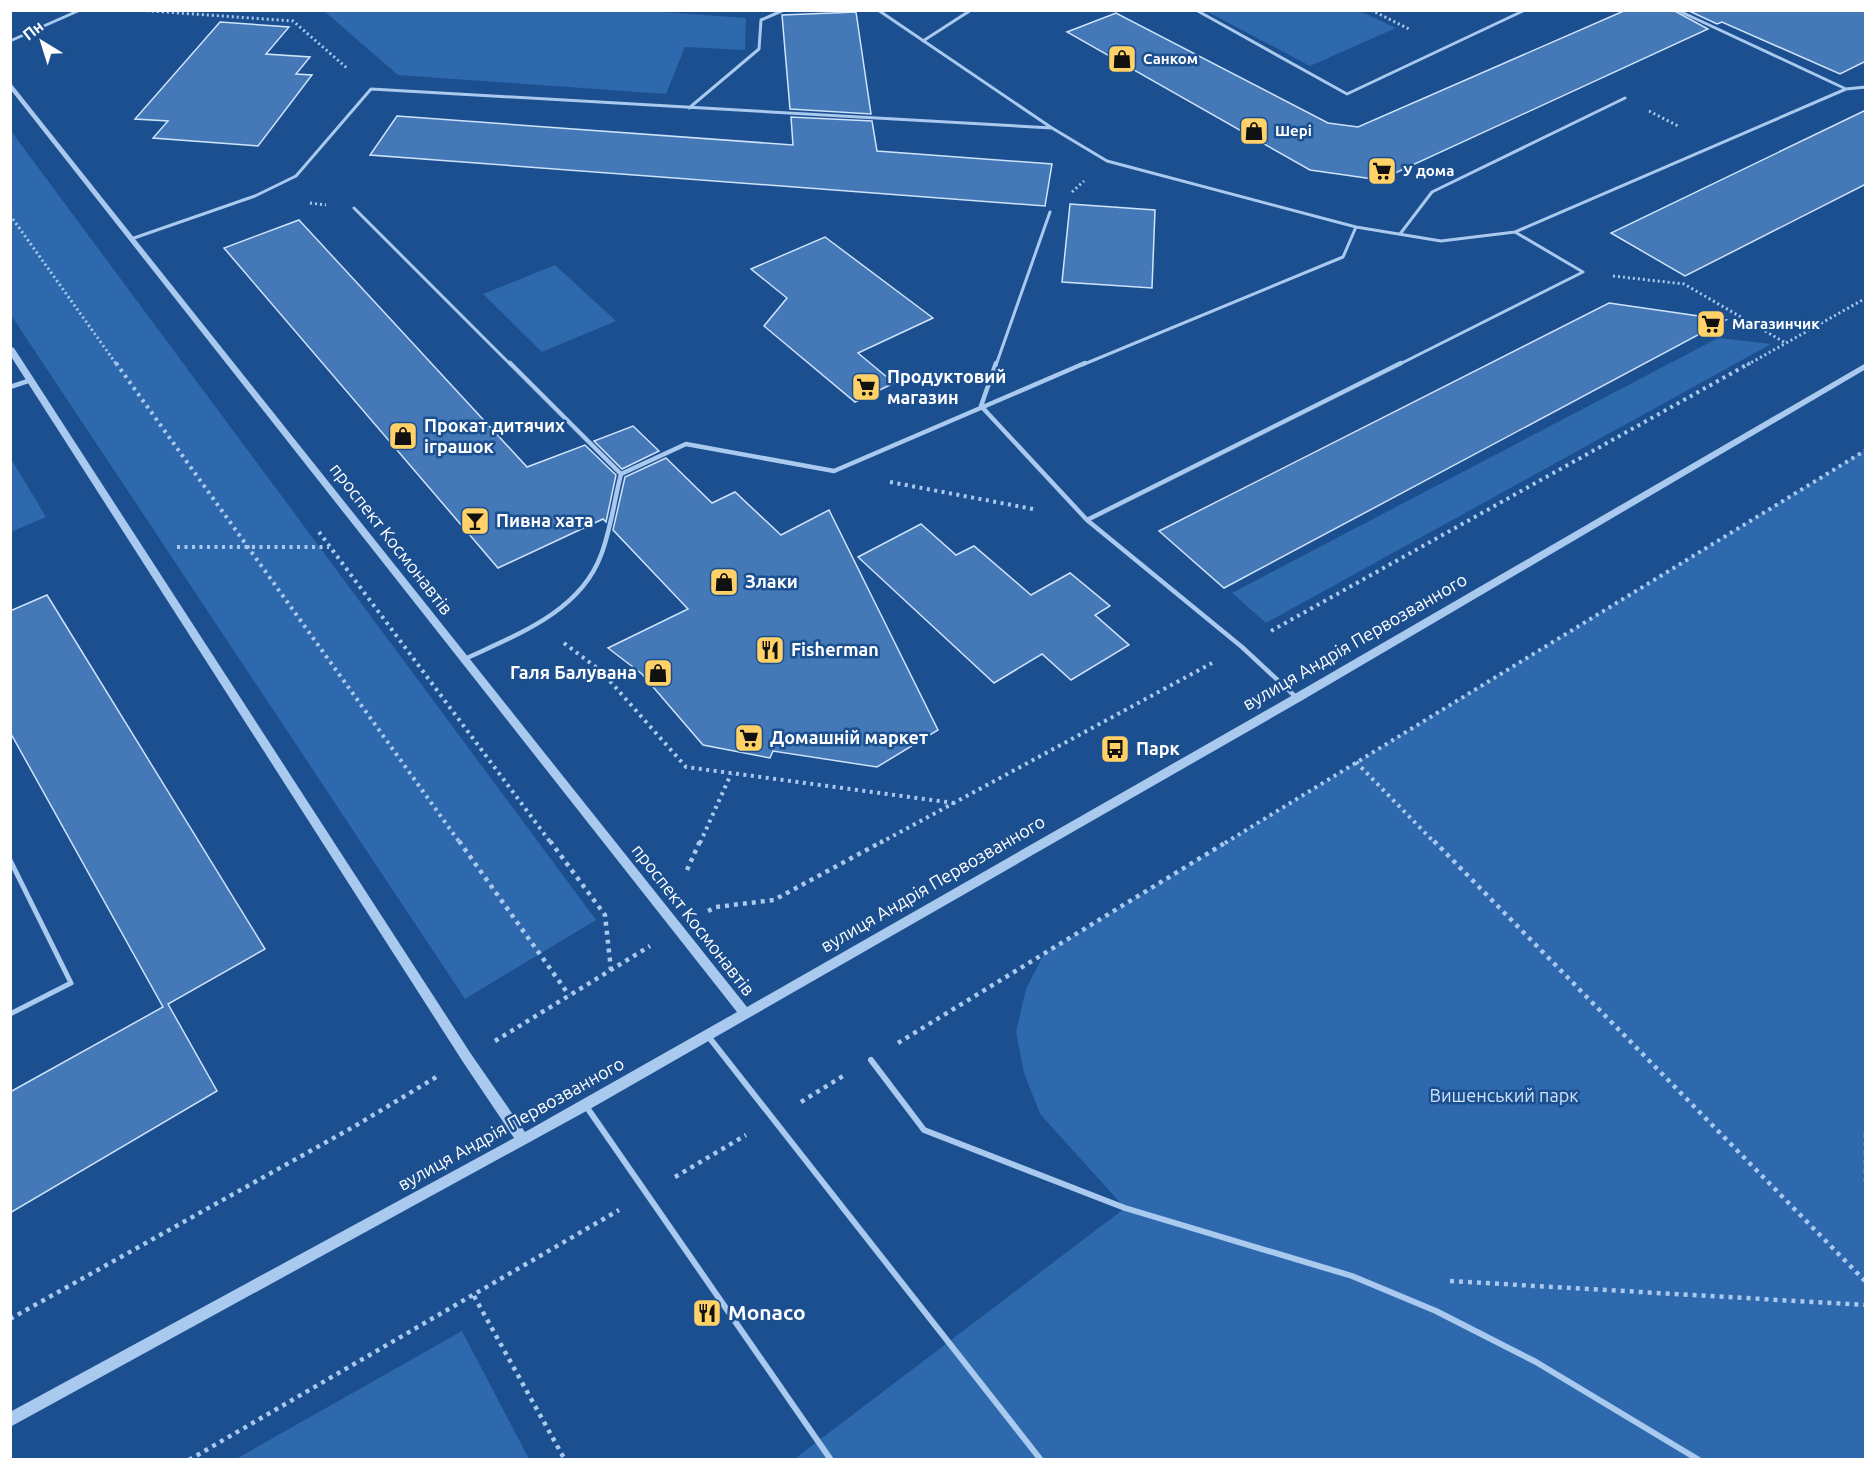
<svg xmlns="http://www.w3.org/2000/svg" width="1876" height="1470" font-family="Ubuntu,sans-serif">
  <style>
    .green { fill: #2e69ad }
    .building { fill: #4478b7; stroke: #cfe3fa; stroke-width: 1.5 }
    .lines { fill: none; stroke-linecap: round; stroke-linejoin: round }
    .path-far2 { stroke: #a9c9ee; stroke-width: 3; stroke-dasharray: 2 3; stroke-linecap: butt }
    .path-far1 { stroke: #a9c9ee; stroke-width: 4; stroke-dasharray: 3 4.5; stroke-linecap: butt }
    .path { stroke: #a9c9ee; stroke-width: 4.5; stroke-dasharray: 4 5; stroke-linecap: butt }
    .service-far2 { stroke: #a9c9ee; stroke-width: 3 }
    .service-far1 { stroke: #a9c9ee; stroke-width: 4.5 }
    .service { stroke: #a9c9ee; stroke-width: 5 }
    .pedestrian { stroke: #a9c9ee; stroke-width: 6 }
    .tertiary { fill: #a9c9ee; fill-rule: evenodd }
    .labels { text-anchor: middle; stroke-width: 5; stroke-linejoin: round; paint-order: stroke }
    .far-poi-label { font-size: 15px; font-weight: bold; fill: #fff; stroke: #1b4f8f; text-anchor: start }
    .poi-label { font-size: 18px; font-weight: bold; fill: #fff; stroke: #1b4f8f; text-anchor: start }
    .street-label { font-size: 18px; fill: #fff; stroke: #1b4f8f }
    .park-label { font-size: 18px; fill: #cfe3fa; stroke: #1b4f8f }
    .near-poi-label { font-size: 21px; font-weight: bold; fill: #fff; stroke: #1b4f8f; text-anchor: start }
  </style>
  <rect width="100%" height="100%" fill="#1b4f8f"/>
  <path class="green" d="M633 10 746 18 745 50 685 47 666 94 398 75 324 11Z
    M1206 11H1360L1396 28 1310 66Z
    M10 131H11L596 920 465 999 11 315Z
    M555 265 616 321 542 352 483 294Z
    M1718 338 1771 344 1266 623 1232 593Z
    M1865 450V1459L793 1460 1125 1208 1040 1114 1024 1073 1016 1032 1026 989 1044 954Z
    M10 457 46 517 11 532H10Z
    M462 1331 529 1459H236Z"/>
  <path class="building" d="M1626 10H1673L1708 29 1380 180 1310 170 1067 32 1116 13 1328 123 1358 127Z
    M1687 10H1866V61L1840 74 1722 22 1717 24Z
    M856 12 871 114 790 109 782 15Z
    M220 22 289 27 266 54 310 57 296 74 312 75 258 146 153 138 168 121 135 119Z
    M1866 110V184L1685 276 1611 233Z
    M397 116 793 145 791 117 872 121 877 151 1052 164 1045 206 370 155Z
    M1070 204 1155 210 1152 288 1062 282Z
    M299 220 527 467 585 445 616 475 606 522 603 519 498 568 224 248Z
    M825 237 933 318 858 353 894 383 855 402 764 326 787 298 751 269Z
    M1609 303 1726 320 1224 588 1159 531Z
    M633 426 659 451 622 469 594 441Z
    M666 458 712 503 735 492 781 535 829 510 938 730 877 767 773 751 770 758 703 745 642 674 608 648 688 609 613 530 625 477Z
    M921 524 956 555 974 546 1031 595 1070 573 1110 606 1095 615 1129 645 1071 680 1042 654 994 683 858 557Z
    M47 595 265 949 168 1004 217 1091 10 1213V1092L163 1007 10 732V611Z"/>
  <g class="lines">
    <path class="path-far2" d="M137 10 293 21 348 69
      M1371 10 1411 30
      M1649 111 1680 127
      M1072 192 1084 181
      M310 203 326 205
      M10 215 117 365
      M1613 276 1684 284 1784 342
      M1747 365 1866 298"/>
    <path class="path-far1" d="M116 363 460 843
      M890 482 1033 509
      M319 532 551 843
      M177 547H329
      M1271 631 1750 363
      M564 643 601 671 686 767 954 803
      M1356 762 1435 843
      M700 843 731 774
      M880 843 1212 663
      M1225 843 1866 450"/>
    <path class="path" d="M459 841 569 995
      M550 841 605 915 611 970
      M1434 841 1866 1282
      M687 870 700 841
      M708 911 716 907 774 900 883 841
      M495 1041 650 946
      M898 1043 1228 841
      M801 1102 843 1076
      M1866 1133V1181
      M675 1177 746 1135
      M1450 1281 1866 1305
      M474 1296 565 1460
      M10 1319 355 1126 438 1076
      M189 1460 619 1210"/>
    <path class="service-far2" d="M878 10 1052 128 1107 161 1356 227 1441 241 1515 232 1583 272
      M1196 10 1347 94 1525 10
      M1677 10 1846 89
      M10 41 80 10
      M923 41 971 10
      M689 108 759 49 761 20 784 10
      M354 208 511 365
      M1515 232 1846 89 1866 87
      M1400 234 1432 192 1625 98
      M134 238 255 196 296 176 371 89 1052 128
      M996 365 1050 212
      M1082 365 1343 257 1356 227
      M1398 365 1583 272"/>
    <path class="service-far1" d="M996 363 981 406 1087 520
      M10 387 31 380
      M621 474 686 444 834 471 1085 363
      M465 659C516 635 580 612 601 555 611 529 614 501 621 474L510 363
      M1297 698 1242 647 1087 520 1401 363"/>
    <path class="service" d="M10 860 71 983 10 1014"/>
    <path class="pedestrian" d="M708 1036 1041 1460
      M871 1060 924 1130 1125 1208 1352 1276 1436 1311 1536 1362 1699 1460
      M586 1106 831 1460"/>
    <path class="tertiary" d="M10 82 747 1007 1293 695 1866 363V369L1301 701 590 1109 10 1427V1412L514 1138 463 1062 10 355V346L14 348 471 1054 525 1132 737 1012 10 89Z"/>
  </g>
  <defs>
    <g id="shop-square" transform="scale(1.5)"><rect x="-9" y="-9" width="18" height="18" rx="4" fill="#ffd166" stroke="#1b4f8f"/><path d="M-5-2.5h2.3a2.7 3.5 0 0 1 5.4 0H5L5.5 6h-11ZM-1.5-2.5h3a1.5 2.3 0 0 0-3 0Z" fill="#111"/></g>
    <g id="supermarket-square" transform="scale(1.5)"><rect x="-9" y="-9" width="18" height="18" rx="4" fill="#ffd166" stroke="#1b4f8f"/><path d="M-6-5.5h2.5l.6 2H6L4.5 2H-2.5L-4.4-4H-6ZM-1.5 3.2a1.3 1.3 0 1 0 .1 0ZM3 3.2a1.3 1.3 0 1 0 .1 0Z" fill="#111"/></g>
    <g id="bar-square" transform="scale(1.5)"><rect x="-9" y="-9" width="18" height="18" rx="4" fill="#ffd166" stroke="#1b4f8f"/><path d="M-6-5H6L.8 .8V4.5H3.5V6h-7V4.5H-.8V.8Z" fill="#111"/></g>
    <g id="restaurant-square" transform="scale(1.5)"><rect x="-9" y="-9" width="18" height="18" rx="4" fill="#ffd166" stroke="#1b4f8f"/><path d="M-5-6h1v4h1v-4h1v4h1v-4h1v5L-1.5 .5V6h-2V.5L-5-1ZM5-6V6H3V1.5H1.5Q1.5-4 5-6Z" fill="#111"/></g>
    <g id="bus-square" transform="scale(1.5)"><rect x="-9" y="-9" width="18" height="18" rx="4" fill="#ffd166" stroke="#1b4f8f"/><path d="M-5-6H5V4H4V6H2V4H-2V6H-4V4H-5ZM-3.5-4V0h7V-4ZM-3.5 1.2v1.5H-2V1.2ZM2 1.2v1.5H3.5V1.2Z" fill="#111"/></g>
  </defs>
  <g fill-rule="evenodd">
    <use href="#shop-square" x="1122" y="59"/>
    <use href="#shop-square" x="1254" y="131"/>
    <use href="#supermarket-square" x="1382" y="171"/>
    <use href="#supermarket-square" x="1711" y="324"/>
    <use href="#supermarket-square" x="866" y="387"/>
    <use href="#shop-square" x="403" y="436"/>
    <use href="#bar-square" x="475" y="521"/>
    <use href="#shop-square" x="724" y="582"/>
    <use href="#restaurant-square" x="770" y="650"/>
    <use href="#shop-square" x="658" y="673"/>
    <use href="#supermarket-square" x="749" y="738"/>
    <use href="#bus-square" x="1115" y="749"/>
    <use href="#restaurant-square" x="707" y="1313"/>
  </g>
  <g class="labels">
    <g class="far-poi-label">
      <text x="1143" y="64">Санком</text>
      <text x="1275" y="136">Шері</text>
      <text x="1403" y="176">У дома</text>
      <text x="1732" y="329">Магазинчик</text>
    </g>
    <g class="poi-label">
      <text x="887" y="383">Продуктовий<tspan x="887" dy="21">магазин</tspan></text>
      <text x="424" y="432">Прокат дитячих<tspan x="424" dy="21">іграшок</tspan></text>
      <text x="496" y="527">Пивна хата</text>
      <text x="745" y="588">Злаки</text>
      <text x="791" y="656">Fisherman</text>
      <text x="637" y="679" text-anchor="end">Галя Балувана</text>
      <text x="770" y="744">Домашній маркет</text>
      <text x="1136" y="755">Парк</text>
    </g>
    <g class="street-label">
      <text transform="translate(391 539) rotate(52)" y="6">проспект Космонавтів</text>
      <text transform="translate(1355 642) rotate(-30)" y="6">вулиця Андрія Первозванного</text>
      <text transform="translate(933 884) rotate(-30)" y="6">вулиця Андрія Первозванного</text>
      <text transform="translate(693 920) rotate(52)" y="6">проспект Космонавтів</text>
      <text transform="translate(511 1124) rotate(-29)" y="6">вулиця Андрія Первозванного</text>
    </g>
    <g class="park-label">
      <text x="1504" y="1102">Вишенський парк</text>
    </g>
    <g class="near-poi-label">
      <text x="728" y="1320">Monaco</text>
    </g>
  </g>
  <rect width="1876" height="1470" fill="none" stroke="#ffffff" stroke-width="24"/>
  <g transform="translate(42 42) rotate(322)" stroke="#1b4f8f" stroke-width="4.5" paint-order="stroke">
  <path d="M0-4.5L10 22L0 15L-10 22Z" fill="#ffffff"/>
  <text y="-9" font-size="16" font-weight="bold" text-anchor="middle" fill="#ffffff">Пн</text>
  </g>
</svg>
